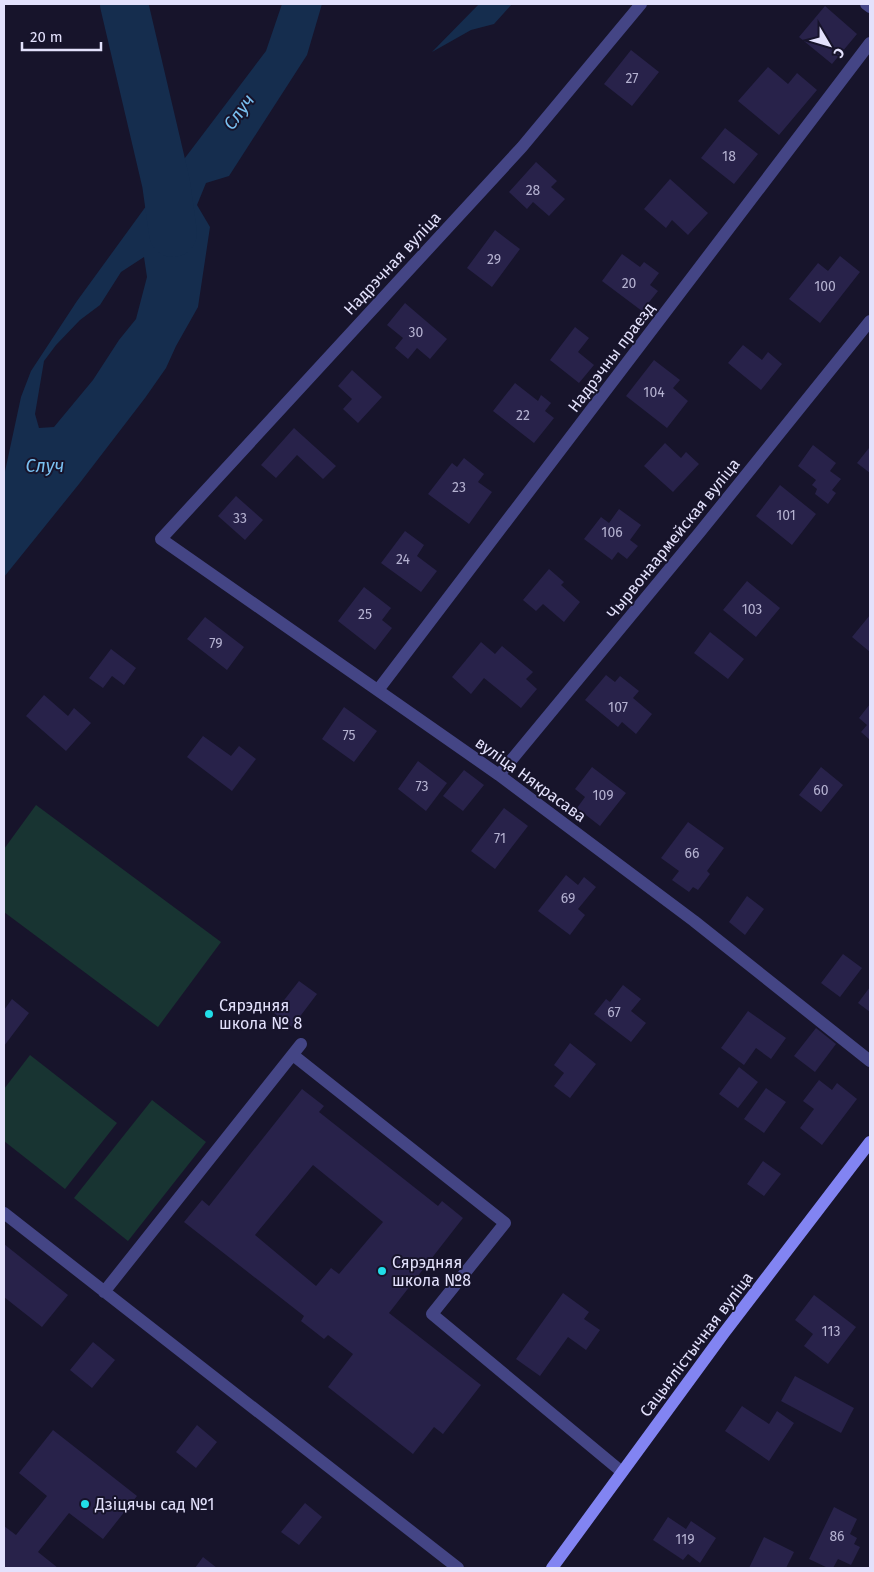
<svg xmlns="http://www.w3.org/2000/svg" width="874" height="1572" font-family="'Fira Sans',sans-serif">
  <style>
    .green { fill: #183432 }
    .water { fill: #152d4e; fill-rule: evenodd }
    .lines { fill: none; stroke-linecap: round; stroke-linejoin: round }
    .river { stroke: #152d4e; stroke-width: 48 }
    .building { fill: #28224a; fill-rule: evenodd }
    .lane { stroke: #444585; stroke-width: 12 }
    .street { stroke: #444585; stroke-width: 12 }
    .secondary { stroke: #8284f2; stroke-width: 12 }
    .poi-dot { fill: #21dee8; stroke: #17142b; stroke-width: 2 }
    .labels { text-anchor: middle; stroke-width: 4; stroke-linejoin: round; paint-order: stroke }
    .number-label { font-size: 14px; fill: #b4b1d0 }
    .street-label { font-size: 16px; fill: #e3e1fc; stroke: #17142b }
    .poi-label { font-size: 16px; fill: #e3e1fc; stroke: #17142b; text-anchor: start }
    .water-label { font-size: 18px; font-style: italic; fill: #7ac0f1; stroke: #17142b }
  </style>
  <rect width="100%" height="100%" fill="#17142b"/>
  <path class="green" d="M36 805 221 942 158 1027 4 912V849Z
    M30 1055 117 1123 65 1189 4 1141V1089Z
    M152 1100 206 1142 128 1241 74 1198Z"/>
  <path class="water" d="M282 4H322L307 55 229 176 206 183 197 205 210 227 198 307 176 346 166 368 145 398 79 484 4 577V476L21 397 31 371 77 301 160 187 166 183 266 51ZM144 257 147 277 136 319 119 340 93 380 54 427 39 428 35 414 44 361 56 345 80 320 100 305 121 272Z
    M479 4H512L494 24 471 30 432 52Z"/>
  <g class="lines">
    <path class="river" d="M124 4 166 183 173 233"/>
  </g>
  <path class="building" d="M825 6 857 34 832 64 799 37Z
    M631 50 659 72 632 106 604 84Z
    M768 67 788 84 797 73 817 90 779 135 738 101Z
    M725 128 758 154 734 184 701 158Z
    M536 162 557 181 551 187 565 199 549 216 533 202 527 209 509 192Z
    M670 179 708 213 688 235 672 220 666 228 644 209Z
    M495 230 520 249 492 287 467 268Z
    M622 254 640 267 644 262 659 273 650 285 658 291 642 311 602 281Z
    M840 256 860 272 820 323 789 299 818 263 828 271Z
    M405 303 447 339 430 359 417 348 408 359 395 348 403 338 387 325Z
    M575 327 589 338 578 352 594 365 579 383 550 360Z
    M743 345 762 360 768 352 782 364 761 390 728 363Z
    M654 360 680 380 673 388 688 401 667 428 626 396Z
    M352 370 382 397 358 423 343 409 352 399 338 386Z
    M515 383 538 401 541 395 551 403 545 411 554 418 534 443 493 411Z
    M294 428 336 466 323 479 297 455 276 478 261 465Z
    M665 443 681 458 686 452 699 464 673 492 644 466Z
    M813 445 836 463 830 471 841 479 832 490 836 493 828 504 815 494 817 489 812 485 816 480 798 466Z
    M869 448H870V473L857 463Z
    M464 458 484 474 478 482 492 492 469 524 428 494 452 463 457 467Z
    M780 485 816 514 792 545 756 516Z
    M236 496 263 520 245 540 218 516Z
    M619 509 641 525 630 540 638 546 627 559 618 552 612 560 584 539 601 517 609 523Z
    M405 531 424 545 417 556 437 571 421 592 381 563Z
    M549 569 564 582 561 585 580 602 564 622 543 604 536 611 523 600Z
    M747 581 780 608 756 637 723 610Z
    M364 587 391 608 382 620 392 628 375 650 338 621Z
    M870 615V652L852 637Z
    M205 617 244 647 227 670 187 639Z
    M710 632 744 659 728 679 694 653Z
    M481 642 495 654 502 646 533 672 526 679 537 689 521 708 484 678 471 694 452 677Z
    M111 649 136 668 124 685 112 676 103 688 89 678Z
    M606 675 615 682 620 676 639 691 633 698 652 714 636 734 622 722 618 727 585 700Z
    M44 695 68 716 74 708 91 723 66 751 26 716Z
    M870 704V740L861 732 867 725 859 718Z
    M344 707 377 731 354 762 322 739Z
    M203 736 231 756 239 746 256 759 232 791 187 757Z
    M418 761 447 783 426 811 398 789Z
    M592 767 626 793 600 826 577 808 585 797 575 789Z
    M821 767 843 785 821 812 799 795Z
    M464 770 484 785 463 811 443 796Z
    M504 808 528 826 495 869 471 851Z
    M688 822 724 848 707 871 710 874 698 890 693 887 689 892 672 880 679 871 661 858Z
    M566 875 578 885 584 877 596 887 578 909 585 915 570 935 538 911Z
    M747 896 764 909 745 935 729 922Z
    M843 954 862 968 840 997 821 983Z
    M299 981 317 994 292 1027 274 1013Z
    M623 985 641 999 631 1011 646 1023 631 1042 594 1014 606 999 610 1002Z
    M870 987V1012L858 1003Z
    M12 999 29 1013 4 1046V1010Z
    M748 1011 786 1038 771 1059 756 1048 744 1065 721 1048Z
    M816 1028 836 1044 815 1072 794 1056Z
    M570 1043 596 1064 570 1098 554 1086 564 1073 554 1065Z
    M739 1067 758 1082 738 1108 719 1094Z
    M819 1080 832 1090 837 1083 857 1099 822 1145 800 1128 814 1109 803 1101Z
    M766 1088 786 1102 764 1133 744 1119Z
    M302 1089 324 1106 319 1112 438 1206 442 1201 463 1218 389 1313 481 1385 443 1434 434 1427 413 1454 328 1387 353 1354 328 1335 324 1339 301 1321 304 1316 184 1222 202 1200 209 1206ZM313 1165 383 1222 339 1274 331 1268 316 1286 255 1235Z
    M763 1161 781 1174 764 1196 747 1184Z
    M4 1244 68 1295 42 1327 4 1297Z
    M563 1293 589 1312 584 1319 600 1330 586 1350 568 1337 540 1376 516 1359Z
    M814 1295 856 1327 828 1364 804 1346 813 1334 795 1320Z
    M93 1342 115 1360 92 1388 70 1370Z
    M795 1376 854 1408 841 1433 781 1401Z
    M742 1406 769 1424 777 1411 794 1423 769 1461 725 1431Z
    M197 1425 217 1442 196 1468 176 1452Z
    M53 1430 137 1496 103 1539 69 1513 38 1552 58 1568H4V1526L16 1535 47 1496 19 1473Z
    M305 1503 322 1517 299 1545 281 1532Z
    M834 1507 857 1519 850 1534 857 1538 854 1544 860 1547 851 1565 838 1559 833 1568H828L809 1559Z
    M668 1517 686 1529 691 1521 716 1538 700 1563 688 1554 683 1560 653 1540Z
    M764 1537 794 1552 786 1568H749Z
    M203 1557 217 1568H195Z"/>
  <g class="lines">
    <path class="lane" d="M293 1055 505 1223 432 1314 622 1472
      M4 1213 458 1568
      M104 1292 301 1044"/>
    <path class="street" d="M641 4 522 147 161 539 499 775 694 921 870 1061
      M866 4 870 7
      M378 690 870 43
      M499 775 700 532 870 321"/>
    <path class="secondary" d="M552 1568 724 1333 870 1142"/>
  </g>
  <g class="poi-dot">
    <circle cx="209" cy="1014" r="5"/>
    <circle cx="382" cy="1271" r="5"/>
    <circle cx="85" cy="1504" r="5"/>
  </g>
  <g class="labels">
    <g class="number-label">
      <text x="632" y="83">27</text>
      <text x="729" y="161">18</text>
      <text x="533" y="195">28</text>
      <text x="494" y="264">29</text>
      <text x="629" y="288">20</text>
      <text x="825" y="291">100</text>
      <text x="416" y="337">30</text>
      <text x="654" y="397">104</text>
      <text x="523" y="420">22</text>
      <text x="459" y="492">23</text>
      <text x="786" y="520">101</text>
      <text x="240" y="523">33</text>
      <text x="612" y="537">106</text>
      <text x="403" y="564">24</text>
      <text x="752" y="614">103</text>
      <text x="365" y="619">25</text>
      <text x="216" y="648">79</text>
      <text x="618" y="712">107</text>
      <text x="349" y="740">75</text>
      <text x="422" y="791">73</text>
      <text x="821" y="795">60</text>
      <text x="603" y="800">109</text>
      <text x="500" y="843">71</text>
      <text x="692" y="858">66</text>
      <text x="568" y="903">69</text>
      <text x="614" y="1017">67</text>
      <text x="831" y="1336">113</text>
      <text x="837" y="1541">86</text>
      <text x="685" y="1544">119</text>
    </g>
    <g class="street-label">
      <text transform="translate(392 263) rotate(-47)" y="6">Надрэчная вуліца</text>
      <text transform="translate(611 357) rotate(-53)" y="6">Надрэчны праезд</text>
      <text transform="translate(673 538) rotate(-51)" y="6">Чырвонаармейская вуліца</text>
      <text transform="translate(531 779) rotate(36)" y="6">вуліца Някрасава</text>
      <text transform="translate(696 1344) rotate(-53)" y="6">Сацыялістычная вуліца</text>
    </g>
    <g class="poi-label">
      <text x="219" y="1011">Сярэдняя<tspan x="219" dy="18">школа № 8</tspan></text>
      <text x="392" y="1268">Сярэдняя<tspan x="392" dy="18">школа №8</tspan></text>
      <text x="95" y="1510">Дзіцячы сад №1</text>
    </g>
    <g class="water-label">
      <text transform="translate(239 112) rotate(-54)" y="6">Случ</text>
      <text x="45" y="472">Случ</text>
    </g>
  </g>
  <rect width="874" height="1572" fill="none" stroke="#e3e1fc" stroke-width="10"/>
  <g transform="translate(829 45) rotate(128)" stroke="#17142b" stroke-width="4" paint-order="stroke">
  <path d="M0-4L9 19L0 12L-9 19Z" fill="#e3e1fc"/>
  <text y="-8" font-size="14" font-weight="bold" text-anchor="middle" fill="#e3e1fc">С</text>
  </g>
  <path d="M22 42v8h79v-8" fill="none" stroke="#e3e1fc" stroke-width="2.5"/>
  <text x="30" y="42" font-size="15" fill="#e3e1fc" stroke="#17142b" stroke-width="4" paint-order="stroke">20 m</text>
</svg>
